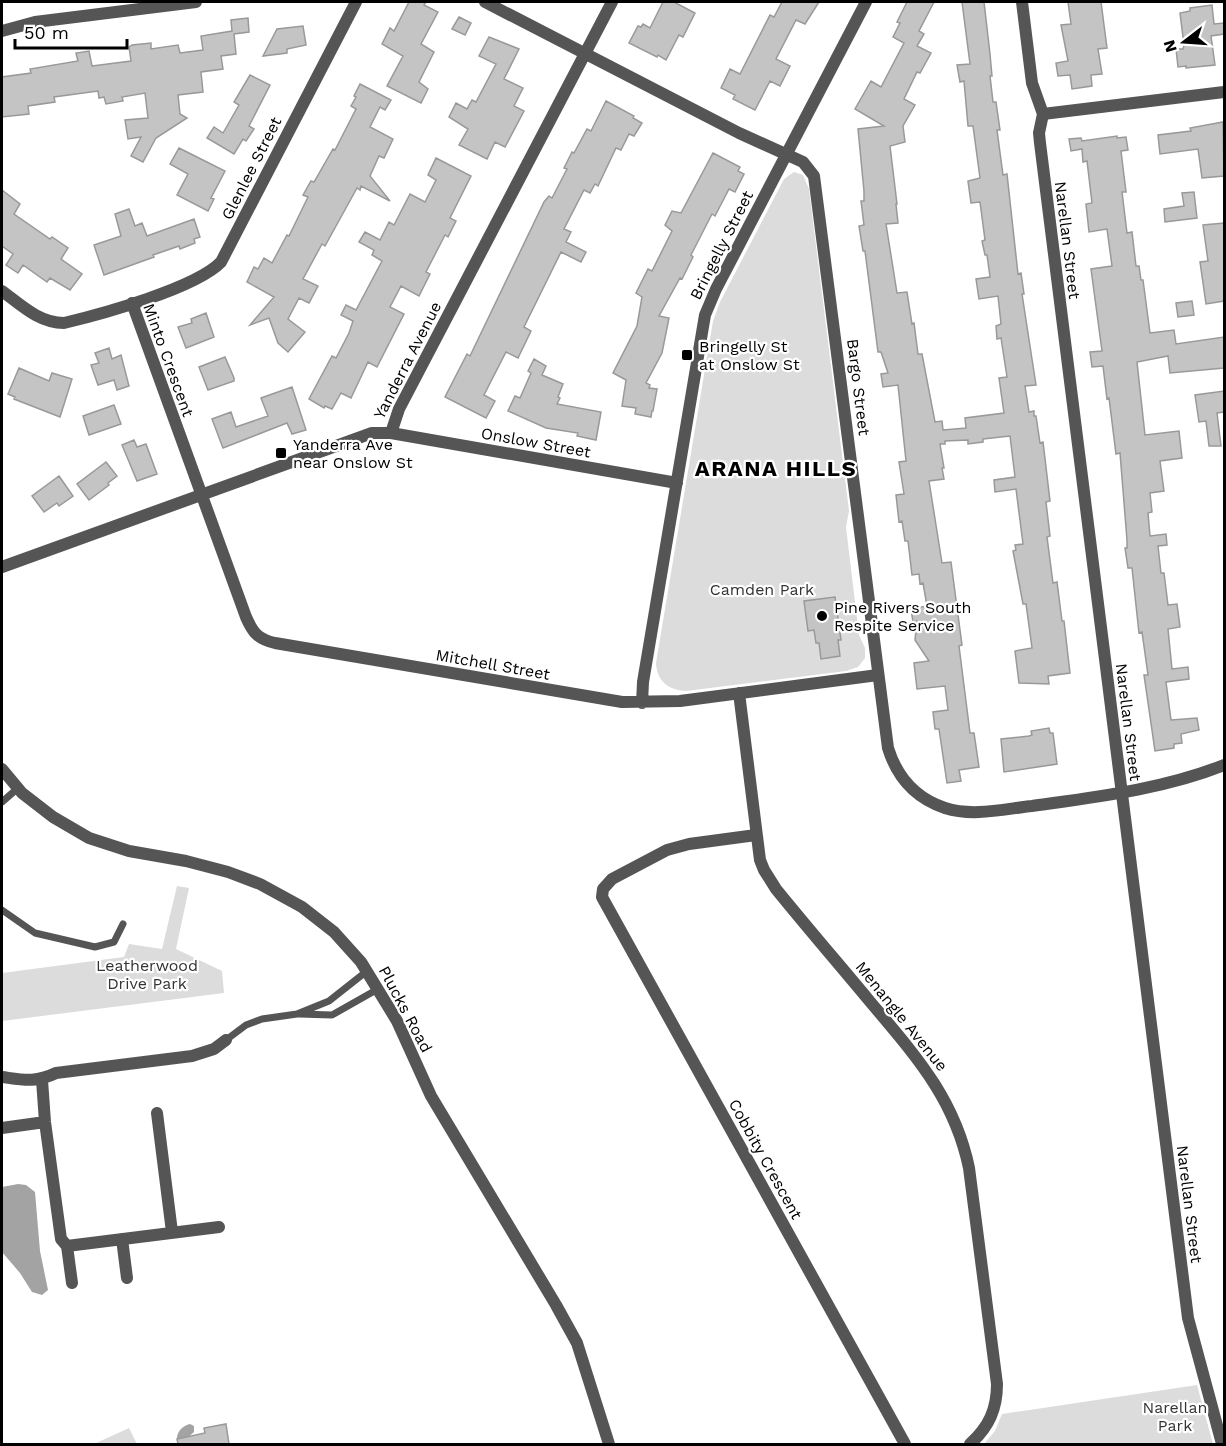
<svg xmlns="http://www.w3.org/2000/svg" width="1226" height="1446" font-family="'Work Sans',sans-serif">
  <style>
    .green { fill: #dcdcdc }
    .water { fill: #a3a3a3 }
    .building { fill: #c4c4c4; stroke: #999; stroke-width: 1.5 }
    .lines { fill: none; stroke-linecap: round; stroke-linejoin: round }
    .service { stroke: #555; stroke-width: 7 }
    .minor { stroke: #555; stroke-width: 12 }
    .tertiary { stroke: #555; stroke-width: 12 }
    .poi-dot { fill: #000; stroke: #fff; stroke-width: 2 }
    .labels { text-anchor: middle; stroke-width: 4.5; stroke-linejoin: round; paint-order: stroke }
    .street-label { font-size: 16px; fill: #000; stroke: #fff }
    .poi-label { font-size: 16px; fill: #000; stroke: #fff; text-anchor: start }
    .park-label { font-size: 16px; fill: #333; stroke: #fff }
    .district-label { font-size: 22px; font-weight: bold; letter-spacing: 1.5px; fill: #000; stroke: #fff }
  </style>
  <rect width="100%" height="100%" fill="#fff"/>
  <path class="green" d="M794 172 803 175 809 189 849 511 846 527 859 635 865 648V658L858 667 846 671 686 691C668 690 657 681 656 663L713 321 720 302 784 179Z
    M177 886 189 888 176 949 222 971 224 993 2 1021V973L124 957 129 944 162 949Z
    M1197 1385 1213 1444H984L995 1431 1002 1414Z
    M129 1428 137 1444H94Z"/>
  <path class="water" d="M18 1184 26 1185 35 1192 40 1251 48 1290 42 1295 32 1292 20 1273 2 1252V1187Z
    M190 1424 194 1426V1432L186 1439V1444H178C174 1435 181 1426 190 1424Z"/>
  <path class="building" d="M409 2H426L424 5 438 12 421 44 434 52 419 82 428 89 421 103 387 86 403 56 382 44 390 28 394 31Z
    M663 2H674L695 13 683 37 679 35 666 60 658 55 657 57 629 43 638 26 641 27 643 24 650 28Z
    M782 2H819L805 24 796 20 776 59 790 66 780 86 770 81 755 110 733 99 735 95 721 88 730 69 740 74 770 15 774 17Z
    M907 2H934L919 31 924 34 917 46 931 53 920 73 917 72 904 99 915 105 903 126 905 142 890 146 897 204H896L898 223 886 224 897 293 907 292 912 324 914 323 918 354H922L935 422 942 421 943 430 966 428 965 418 1004 413 999 378 1007 377 1001 338 997 339 996 326 1001 324 998 296 979 299 976 279 990 277 987 255H985L982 241 985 240 980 202 971 203 968 181 980 178 973 126H968L964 81 960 82 957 65 970 64 962 2H984L990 54 992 76H990L993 102H996L1000 130H997L1003 175 1007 174 1018 274 1021 273 1024 294H1022L1036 385 1025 386 1029 412 1034 411V416H1036L1040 443 1043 442 1050 501 1046 502 1050 536 1047 537 1053 583 1057 582 1062 621H1064L1070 673 1048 676 1049 684 1019 683 1015 651 1032 648 1026 604H1023L1013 551 1016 550 1015 545 1023 544 1016 489 995 492 994 480 1015 477 1010 436 983 439V442L968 444V440L945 441V444H940L944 468H942L944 479 929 481 942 563 951 562 962 645 959 646 970 733H974L979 767 959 770 961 781 947 783 939 729H935L933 712 948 710 945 686 917 689 914 663 929 661 915 640 917 621 913 622 911 609 927 606 923 583 920 584 919 574 912 575 908 541H905L902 521 899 522 896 495 904 494 899 462 906 461 898 385 883 387 881 374 888 373 881 352H878L865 251H863L859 226 864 225 861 201H864V191L858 129 884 126 855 109 871 81 881 87 904 43 893 37 900 23 897 22Z
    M1068 2H1101L1107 48 1098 49 1102 74 1091 75 1092 86 1072 89 1070 75 1058 76 1056 63 1068 61 1061 25 1071 24Z
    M1212 5 1214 24 1224 23V34L1211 36 1215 65 1186 68V66L1178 67 1176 49H1183L1184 45 1180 13 1190 11V8Z
    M459 17 471 23 465 35 452 29Z
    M248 18 249 32 234 34 236 54 221 56 223 69 201 72 203 92 178 95 180 114 187 118 156 138 143 162 131 156 141 137 128 139 125 120 148 118 145 93 122 97 123 101 106 104 104 97 99 98 98 91 54 97 55 102 28 106 29 114 2 117V77L31 73 30 69 78 61 76 53 89 51 92 66 131 61 129 47 132 45 151 43V49L178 45 180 53 203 50 201 36 232 31 231 20Z
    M303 26 306 45 287 49V53L263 56 277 29Z
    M489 37 519 49 504 79 523 88 514 106 524 111 505 147 495 142 487 159 459 145 468 129 449 117 456 103 467 109 472 100 476 102 496 64 479 56Z
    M250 75 270 85 249 126 254 129 246 141 243 139 234 154 207 138 214 127 223 133 239 105 234 102Z
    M360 84 391 100 385 110 380 107 370 127 393 139 384 158 379 156 370 176 390 201 361 186 360 190 357 188 325 246 322 244 303 279 318 286 309 303 299 298 288 319 305 332 288 352 278 343 269 318 250 325 274 297 247 282 254 267 258 269 264 258 272 263 287 235 289 236 308 197 303 195 311 181 314 182 333 149 335 150 356 109 351 106 356 97 354 96Z
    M606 101 634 116 633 118 642 123 634 136 629 134 621 150 616 148 598 186 595 184 590 193 584 190 564 229 571 232 566 242 586 252 581 262 561 252 524 327 531 331 518 358 506 352 484 395 495 401 486 418 445 397 467 354 470 356 544 202 549 196 552 198 567 169 564 168 572 152 574 153 587 129 591 131Z
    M1223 122 1224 176 1202 178 1198 149 1160 154 1158 135 1191 131 1190 128Z
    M1117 136V138L1126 137 1128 150 1121 151 1126 192H1122L1127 233 1132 232 1136 266H1139L1141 280H1143L1150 333 1174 330 1176 344 1224 337V368L1170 373 1168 356 1137 362 1145 435 1179 431 1182 458 1160 461 1164 491 1150 493 1152 512 1148 513 1150 536 1166 534 1167 545 1158 546 1161 573H1164L1168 605 1177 604 1180 627 1168 629 1172 669 1188 667 1189 679 1166 682 1171 720 1197 718 1199 730 1181 734 1182 743 1174 744V748L1155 751 1144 675H1148L1142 632 1139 633 1132 568H1128L1125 548H1127V540L1120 453 1116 454 1109 398 1107 399 1103 366 1092 367 1090 352 1102 351 1091 269 1112 266 1107 229 1089 232 1086 204 1092 203 1087 161 1083 162 1082 149 1071 151 1069 139 1081 138 1082 141Z
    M179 148 225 171 211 198 214 199 208 211 177 195 188 174 170 164Z
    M713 153 740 167 738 171 744 174 735 192 729 189 715 216 712 214 691 255 693 257 682 279 680 278 659 316 669 318 662 353 646 383 650 385 649 388 657 389 653 411H652L651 417 635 414 636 408 622 406 626 380 613 373 637 326 642 297 636 293 648 269 652 271 672 231 665 225 672 211 681 213Z
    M436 158 471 176 450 218 456 221 448 237 445 235 426 272 430 274 419 296 401 286 390 307 404 314 377 367 368 362 351 398 341 393 332 409 325 406 324 408 309 399 332 356 336 358 349 333 353 321 341 315 346 305 356 310 382 261 372 255 374 250 359 242 365 232 380 240 389 222 394 225 410 194 425 202 436 180 428 175Z
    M2 190 20 204 14 214 50 239 52 237 68 248 61 259 82 274 70 290 50 278 47 282 23 265 18 273 6 265 13 254 2 246Z
    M1194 192 1197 218 1165 222 1164 209 1184 206 1182 193Z
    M129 209 135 226 142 223 147 236 194 219 200 237 194 239 195 243 180 249 179 246 153 255 154 257 104 275 94 245 121 236 115 214Z
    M1224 223V301L1206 304 1200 262 1208 261 1203 225Z
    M1192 301 1194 315 1178 317 1176 303Z
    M206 313 214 337 186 348 178 327 192 323 191 319Z
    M109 348 112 359 121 355 129 386 117 390 114 380 98 385 91 365 99 363 95 353Z
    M225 357 234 378V381L208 390 199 367Z
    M534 359 546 366 542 375 563 384 558 397 560 398 557 404 601 412 596 440 577 436 578 433 546 428 508 411 515 396 520 398 531 373 528 371Z
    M19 368 49 381 52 373 72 379 60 417 14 399 15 397 8 394Z
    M292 387 306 430 292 434 287 423 223 448 212 419 231 412 236 427 268 416 261 398Z
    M1224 391V412L1217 413 1221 446H1209L1206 421 1199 422 1195 395Z
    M114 405 121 424 89 435 83 416Z
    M134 440 137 447 146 444 157 474 137 481 122 445Z
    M106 462 117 476 108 483 109 485 89 500 77 484Z
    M59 476 73 496 59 506 57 503 44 512 32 496Z
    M835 597 841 640H838L840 656 821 659 819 643H816L814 630 808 631 804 601Z
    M1049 728 1050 733H1053L1057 764 1004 772 1001 739 1029 736 1032 735 1031 731Z
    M226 1424 229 1444H178L177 1439 205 1433 204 1428Z"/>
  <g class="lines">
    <path class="service" d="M2 802 18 788
      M2 910 35 933 95 947 114 942 123 924
      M299 1014 332 1015 378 989
      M226 1040 246 1025 262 1019 297 1014 329 1001 367 971"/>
    <path class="minor" d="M485 2 739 133 803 162 814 176 888 748C897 777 915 798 945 808 973 817 1004 809 1032 806 1096 797 1164 789 1224 765
      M1022 2 1032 83 1043 114 1039 133 1040 143 1188 1318 1222 1444
      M2 31 35 22 196 2
      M1043 114 1224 92
      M2 291C21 305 39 323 64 323 102 314 196 288 221 262L356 2
      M132 303 246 617C253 633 258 639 275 643L622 702 680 701 878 675
      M391 433 399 409 612 2
      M2 567 372 433H391L677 483
      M739 693 760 860 764 870 776 889C806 926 837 962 867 998 913 1053 954 1096 969 1168L997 1384C997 1409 989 1427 970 1444
      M642 703 643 682 705 315 716 289 866 2
      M756 835 689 844 667 850 612 879 603 889 602 897 905 1444
      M2 1077C24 1080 35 1083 56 1073L192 1056 214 1049 226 1040
      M42 1080 45 1122 61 1239 67 1246 219 1227
      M157 1113 172 1232
      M2 1128 45 1122
      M122 1239 127 1278
      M67 1246 72 1283"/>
    <path class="tertiary" d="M2 769 22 793 53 817 89 838 129 851 186 861 228 872 260 884 302 907 334 932 361 962 397 1021 431 1096 556 1305 577 1343 609 1444"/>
  </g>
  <g class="poi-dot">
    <rect x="681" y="349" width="12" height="12" rx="3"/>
    <rect x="275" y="447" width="12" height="12" rx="3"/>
    <circle cx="822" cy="616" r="6"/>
  </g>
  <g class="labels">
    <g class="street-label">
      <text transform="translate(251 168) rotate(-63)" y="6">Glenlee Street</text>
      <text transform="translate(1068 240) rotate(83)" y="6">Narellan Street</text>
      <text transform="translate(721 245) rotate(-63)" y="6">Bringelly Street</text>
      <text transform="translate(169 360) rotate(70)" y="6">Minto Crescent</text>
      <text transform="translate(407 360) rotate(-63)" y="6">Yanderra Avenue</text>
      <text transform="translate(859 387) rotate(83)" y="6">Bargo Street</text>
      <text transform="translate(536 442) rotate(10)" y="6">Onslow Street</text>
      <text transform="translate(493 664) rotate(10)" y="6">Mitchell Street</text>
      <text transform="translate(1129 722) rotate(83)" y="6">Narellan Street</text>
      <text transform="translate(406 1009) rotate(62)" y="6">Plucks Road</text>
      <text transform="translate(902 1016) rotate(51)" y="6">Menangle Avenue</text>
      <text transform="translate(766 1159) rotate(61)" y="6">Cobbity Crescent</text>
      <text transform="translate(1190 1204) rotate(83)" y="6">Narellan Street</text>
    </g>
    <g class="poi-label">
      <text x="699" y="352">Bringelly St<tspan x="699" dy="18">at Onslow St</tspan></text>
      <text x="293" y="450">Yanderra Ave<tspan x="293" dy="18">near Onslow St</tspan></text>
      <text x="834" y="613">Pine Rivers South<tspan x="834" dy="18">Respite Service</tspan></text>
    </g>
    <g class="park-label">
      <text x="762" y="595">Camden Park</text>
      <text x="147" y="971">Leatherwood<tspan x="147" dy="18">Drive Park</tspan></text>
      <text x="1175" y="1413">Narellan<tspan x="1175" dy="18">Park</tspan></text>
    </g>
    <g class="district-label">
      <text x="776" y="476">ARANA HILLS</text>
    </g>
  </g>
  <rect width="1226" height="1446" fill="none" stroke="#000000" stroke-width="6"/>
  <g transform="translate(1184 42) rotate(253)" stroke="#ffffff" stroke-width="4.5" paint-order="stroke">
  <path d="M0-4.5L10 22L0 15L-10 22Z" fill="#000000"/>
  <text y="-9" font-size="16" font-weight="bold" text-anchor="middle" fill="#000000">N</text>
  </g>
  <path d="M15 39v9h112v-9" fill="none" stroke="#000000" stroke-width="3"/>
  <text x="24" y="39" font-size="18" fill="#000000" stroke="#ffffff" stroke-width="4.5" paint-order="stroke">50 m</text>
</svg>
